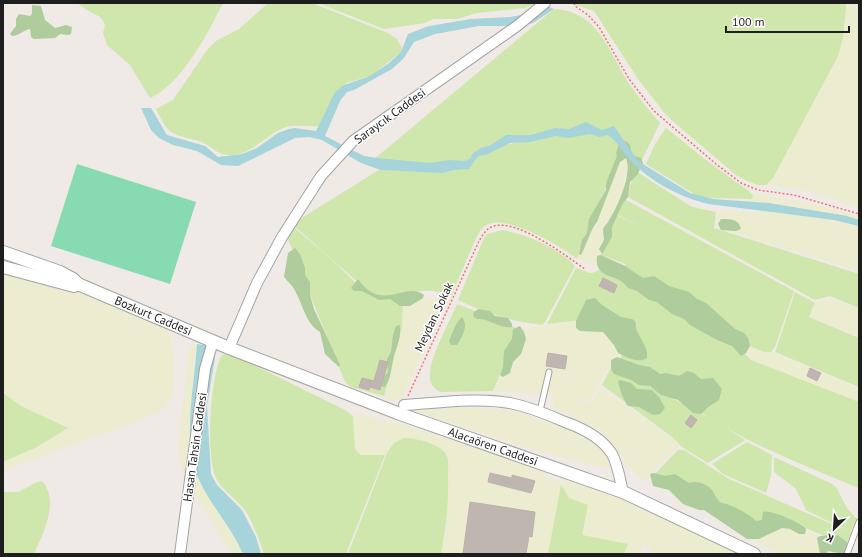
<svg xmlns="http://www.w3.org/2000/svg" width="862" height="557" font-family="'PT Sans',sans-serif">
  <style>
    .farmland { fill: #ececd1 }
    .grass { fill: #cfe6ad; fill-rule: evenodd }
    .forest { fill: #afcc9c }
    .pitch { fill: #87dab2 }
    .water { fill: #a7d4da }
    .building { fill: #bfb6b2; stroke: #c0b0a8 }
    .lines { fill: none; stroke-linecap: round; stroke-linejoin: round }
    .service-casing { stroke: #a2a2a2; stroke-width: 7 }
    .minor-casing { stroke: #a2a2a2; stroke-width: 12 }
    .tertiary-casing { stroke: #a2a2a2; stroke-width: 14 }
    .path { stroke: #f27372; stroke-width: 1.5; stroke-dasharray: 2 2; stroke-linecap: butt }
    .service { stroke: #fff; stroke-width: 5 }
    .minor { stroke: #fff; stroke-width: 10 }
    .tertiary { stroke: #fff; stroke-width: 12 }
    .labels { text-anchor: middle; stroke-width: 3; stroke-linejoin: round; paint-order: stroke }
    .street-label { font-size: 12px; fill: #1e1e1e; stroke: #fff }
  </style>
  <rect width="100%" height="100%" fill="#efeae5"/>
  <path class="farmland" d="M841 3H859V208L809 191 766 185 836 44Z
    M624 155 633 170 602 248 601 268 577 259 618 161Z
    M744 191 821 206 859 217V271L716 227 718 211 762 212 748 207Z
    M3 261 169 328 174 358V383L171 400 159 413 3 471Z
    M420 297 446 301 402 399 392 401 383 397 402 327 403 298Z
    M831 298 859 309 858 336 810 317 816 303 820 300Z
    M576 321 607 329 620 349 590 400 564 398 593 402 600 387 680 444 644 481 627 465 615 446 602 432 553 407V396L494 391 520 329Z
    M193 344H197L195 424 200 469 246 554H231L182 472 178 447 187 365 189 349Z
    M750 346 764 352H771L859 388V402L755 362 746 353Z
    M476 408 498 409 525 414 576 432 604 452 614 470 523 447 412 410Z
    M360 414 373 418 394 422 546 470 548 471 546 476 524 470 562 483 565 476 630 497 737 554H654L644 543 638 554H441L447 522 387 455H361L355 450 353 416Z
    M786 524 804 529 845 549 843 554H780L749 538Z"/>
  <path class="grass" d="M77 3H223C208 33 182 84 150 98L130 65 107 45 103 33 105 25 103 21 100 17 87 10Z
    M268 3H312L388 33 397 39 402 48 401 52 371 76 346 83 341 88 319 126C309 127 296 124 286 127 266 134 253 155 229 155 217 155 211 145 199 141 172 134 169 136 156 109L173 100 207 50 216 41 239 29Z
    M318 3H538L525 8 477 13 457 19H433L425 23 384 29Z
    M562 3H845L846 7 843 38 838 56 773 178 766 185H758L747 181 736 175 676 124 666 115 638 79 594 11 573 4Z
    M554 9C598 11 608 50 628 82 637 96 649 110 660 123L640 164 630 154 614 130 582 132 613 135 622 148 577 259C561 246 514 219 493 223 485 224 481 229 477 236L451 296C431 287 416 291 395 297L403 298 402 327 384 396 351 387 345 382 282 224H290L330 258 361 288 370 293 292 224 382 168 469 166 474 158 471 162 430 167 373 160ZM575 133 497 146 516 138Z
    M666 128 710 163 750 192 753 196 752 199 708 198 696 195 646 164 655 144Z
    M637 172 692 207 716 212 714 228 859 274V308L830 296 815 300 628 197 632 178Z
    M624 199 794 291 775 347 771 352H764L752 347 619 273 626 264 601 255 616 215 643 228 618 215Z
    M502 230C528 235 557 247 575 266L545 322 542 325C512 322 485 313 458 300L484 238 487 234Z
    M576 268C589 271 588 277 601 269L742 351 751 360 859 402V488C812 469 766 451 723 426L745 440 708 463 682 447 672 437 602 385 612 366 711 419 620 362 623 347V326L580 320 547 324Z
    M795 292 815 303 809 317 859 338V387L775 352Z
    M457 304 509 324 519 330 493 391 440 392C435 389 430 384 430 378 429 357 449 324 457 304Z
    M226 354 235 356 345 410 353 416 355 450 361 455H385L346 554H264C259 540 253 521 244 509 236 499 224 492 217 480 205 460 210 375 222 355Z
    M3 393 21 406 68 428 37 447 3 462Z
    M404 438C416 438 442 444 447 456 449 461 448 470 448 475 449 502 446 527 441 554H348L387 453 394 443Z
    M747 442 772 455 771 475 766 493 723 474 712 464Z
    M678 450H684L729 479 850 532 806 510 796 489 774 472V457L832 484 836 487 847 508 857 519 850 532 852 533 847 542 844 544 803 527H760L654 475Z
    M42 481C60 502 43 533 34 554H3V492H19L35 483Z
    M561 485 569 498 588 505 582 535 628 544 624 554H548Z"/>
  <path class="forest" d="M32 5 41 6 45 20 55 28 66 25 72 27 71 34 68 35 60 34 55 38 34 39 31 37 30 29C23 30 19 36 12 36L10 34 16 26V19L19 14 30 16 32 14Z
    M626 141 630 145 632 155 641 158 643 163 640 169 638 174 630 182 628 197 623 203 612 227V237L602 254 599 249 604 240 603 230C604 226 606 225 608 222 617 208 633 174 626 158L620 162 597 222C591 228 586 246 581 255L579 254 582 240 587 233 589 219 606 190V183L617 156 616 153 618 148V143Z
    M721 219C730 219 739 219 741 229L736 231 721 230 718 224Z
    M295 248 300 254 305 268V275L310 282V295L314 309 340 365 339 367 325 354 320 332C305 323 303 304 294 289 292 285 287 281 284 277L288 253Z
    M601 255 625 266 643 278 654 276 669 286 689 292 697 299 706 303 735 329 744 333 748 338 750 346 746 353 741 356 732 346 717 340 690 325 684 319 672 314 657 302 649 300 637 291 628 288C618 272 594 281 597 256Z
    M358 279C382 314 406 280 424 295L423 298 410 306H400L390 299 379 300 362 291H354L351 288Z
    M595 298 602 305 621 317 632 319 635 321C637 326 635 327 637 331 641 340 648 347 647 358 639 364 626 357 618 353L614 345 603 332 580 331 576 328V321L586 300Z
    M478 309 490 311 495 316 508 318 512 324V327C500 329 489 318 477 319L473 316 474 312Z
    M462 317C469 326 462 337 457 345H451L449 341C452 334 456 321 462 317Z
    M400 325C401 342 396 346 393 360 391 370 391 378 385 387H383L380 383V380L388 372 387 359 391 352 393 335 396 326Z
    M520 326 524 332 526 339 521 354 513 362 510 373 503 377 500 375 503 367 504 351 512 339 513 329Z
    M617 357 639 365 650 367 660 374 666 373 679 376 687 371 694 373 701 379 713 378 722 389 719 400 707 408 701 414 693 413 678 400 661 395 650 386 639 385 631 380 614 374 611 369V360Z
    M620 380 631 383 637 389 652 390 659 397 665 408 660 414 653 415 639 407 628 406C624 402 619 387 618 381Z
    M654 473 665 476 675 474 689 483C695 480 707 484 711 489 715 493 715 498 720 502 723 504 726 503 729 505 735 507 752 516 756 521L762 520 763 512C769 509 801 523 806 529L805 534H799L790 529 782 528 759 539H747L704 510H699L683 504 669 490 653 486 650 474Z
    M830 535H837L847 542 848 546 843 554 828 551 826 554H820L817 538 820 536Z"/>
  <path class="pitch" d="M77 164 196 202 170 284 51 246Z"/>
  <path class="water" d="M547 6 554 9 533 23 518 26H479L435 34 414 42 404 58 392 69 354 90 347 92 340 101 325 136 364 156 377 158 430 163 449 160 465 161 471 158 472 154 481 148 491 145 506 135H531L555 128 569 129 586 122 602 130 614 126 638 161 690 193 713 199 769 203 847 216 859 220V226L834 220 708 204C683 198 653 183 635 165 627 158 621 147 613 139L608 135 599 137 590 134 568 138 556 136 530 142 510 143 486 155 478 156 469 169 454 170 442 173 381 170 361 163 322 140 309 137 295 138 238 166 221 165 197 151 173 145 159 138 151 130 141 108H151L167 135 205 146 218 157 242 154 257 148 278 133 289 129 295 128 316 131 335 92 344 85 368 77 388 64 401 52 408 34 429 26 471 19 510 17 527 14Z
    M197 344 209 346 215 358 207 406 211 474 217 485 242 510 256 537 261 554H243C230 523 203 498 194 466 184 432 195 380 197 344Z"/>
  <path class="building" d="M603 278 617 285 614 293 599 286Z
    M548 353 567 356 565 369 546 366Z
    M380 360 388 362 380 390 370 387 369 390 359 387 362 378 374 381Z
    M810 368 821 373 817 381 807 376Z
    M691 415 697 420 691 428 685 423Z
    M490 473 512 478V475L535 481 531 493 488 482Z
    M470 502 535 512 532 537 529 536 526 554H463Z"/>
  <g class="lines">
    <g class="service-casing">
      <path id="service" d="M540 411 549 372
        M847 554 859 522"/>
    </g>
    <g class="minor-casing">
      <path id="minor" d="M229 348 257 283 282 237 321 176 353 141 517 26 545 3
        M404 405C437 403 478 397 510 403 529 407 547 414 565 422 582 428 602 438 612 454 618 465 620 480 623 492
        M180 554 205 369 213 341"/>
    </g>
    <g class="tertiary-casing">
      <g id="tertiary">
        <path id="s1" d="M3 252 60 272 73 279 78 284 99 293 229 348 400 414 623 492 754 554"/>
        <path d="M3 267 74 286 78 284"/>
      </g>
    </g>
    <path class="path" d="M574 3 575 6 588 15 599 27 629 79 654 111 716 164 741 183 758 190 794 195 859 214
      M408 396 479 241C483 235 486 228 494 226 518 219 566 256 585 269"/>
    <use href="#service" class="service"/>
    <use href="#minor" class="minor"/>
    <use href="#tertiary" class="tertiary"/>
  </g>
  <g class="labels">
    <g class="street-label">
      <text transform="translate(390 116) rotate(-36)" y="4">Saraycık Caddesi</text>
      <text dy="4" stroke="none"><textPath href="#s1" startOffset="164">Bozkurt Caddesi</textPath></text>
      <text transform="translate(434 317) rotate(-65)" y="4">Meydan. Sokak</text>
      <text transform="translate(195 447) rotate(-82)" y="4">Hasan Tahsin Caddesi</text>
      <text dy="4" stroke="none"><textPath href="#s1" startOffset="528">Alacaören Caddesi</textPath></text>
    </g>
  </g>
  <rect width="862" height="557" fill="none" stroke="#1e1e1e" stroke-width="8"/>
  <g transform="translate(834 529) rotate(205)" stroke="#ffffff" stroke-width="3" paint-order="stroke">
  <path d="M0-3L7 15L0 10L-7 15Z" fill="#1e1e1e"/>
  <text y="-6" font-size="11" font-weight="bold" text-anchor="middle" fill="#1e1e1e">K</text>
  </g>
  <path d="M726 26v6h123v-6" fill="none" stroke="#1e1e1e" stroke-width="2"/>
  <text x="732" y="26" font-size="12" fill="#1e1e1e" stroke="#ffffff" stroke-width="3" paint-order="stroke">100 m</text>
</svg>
